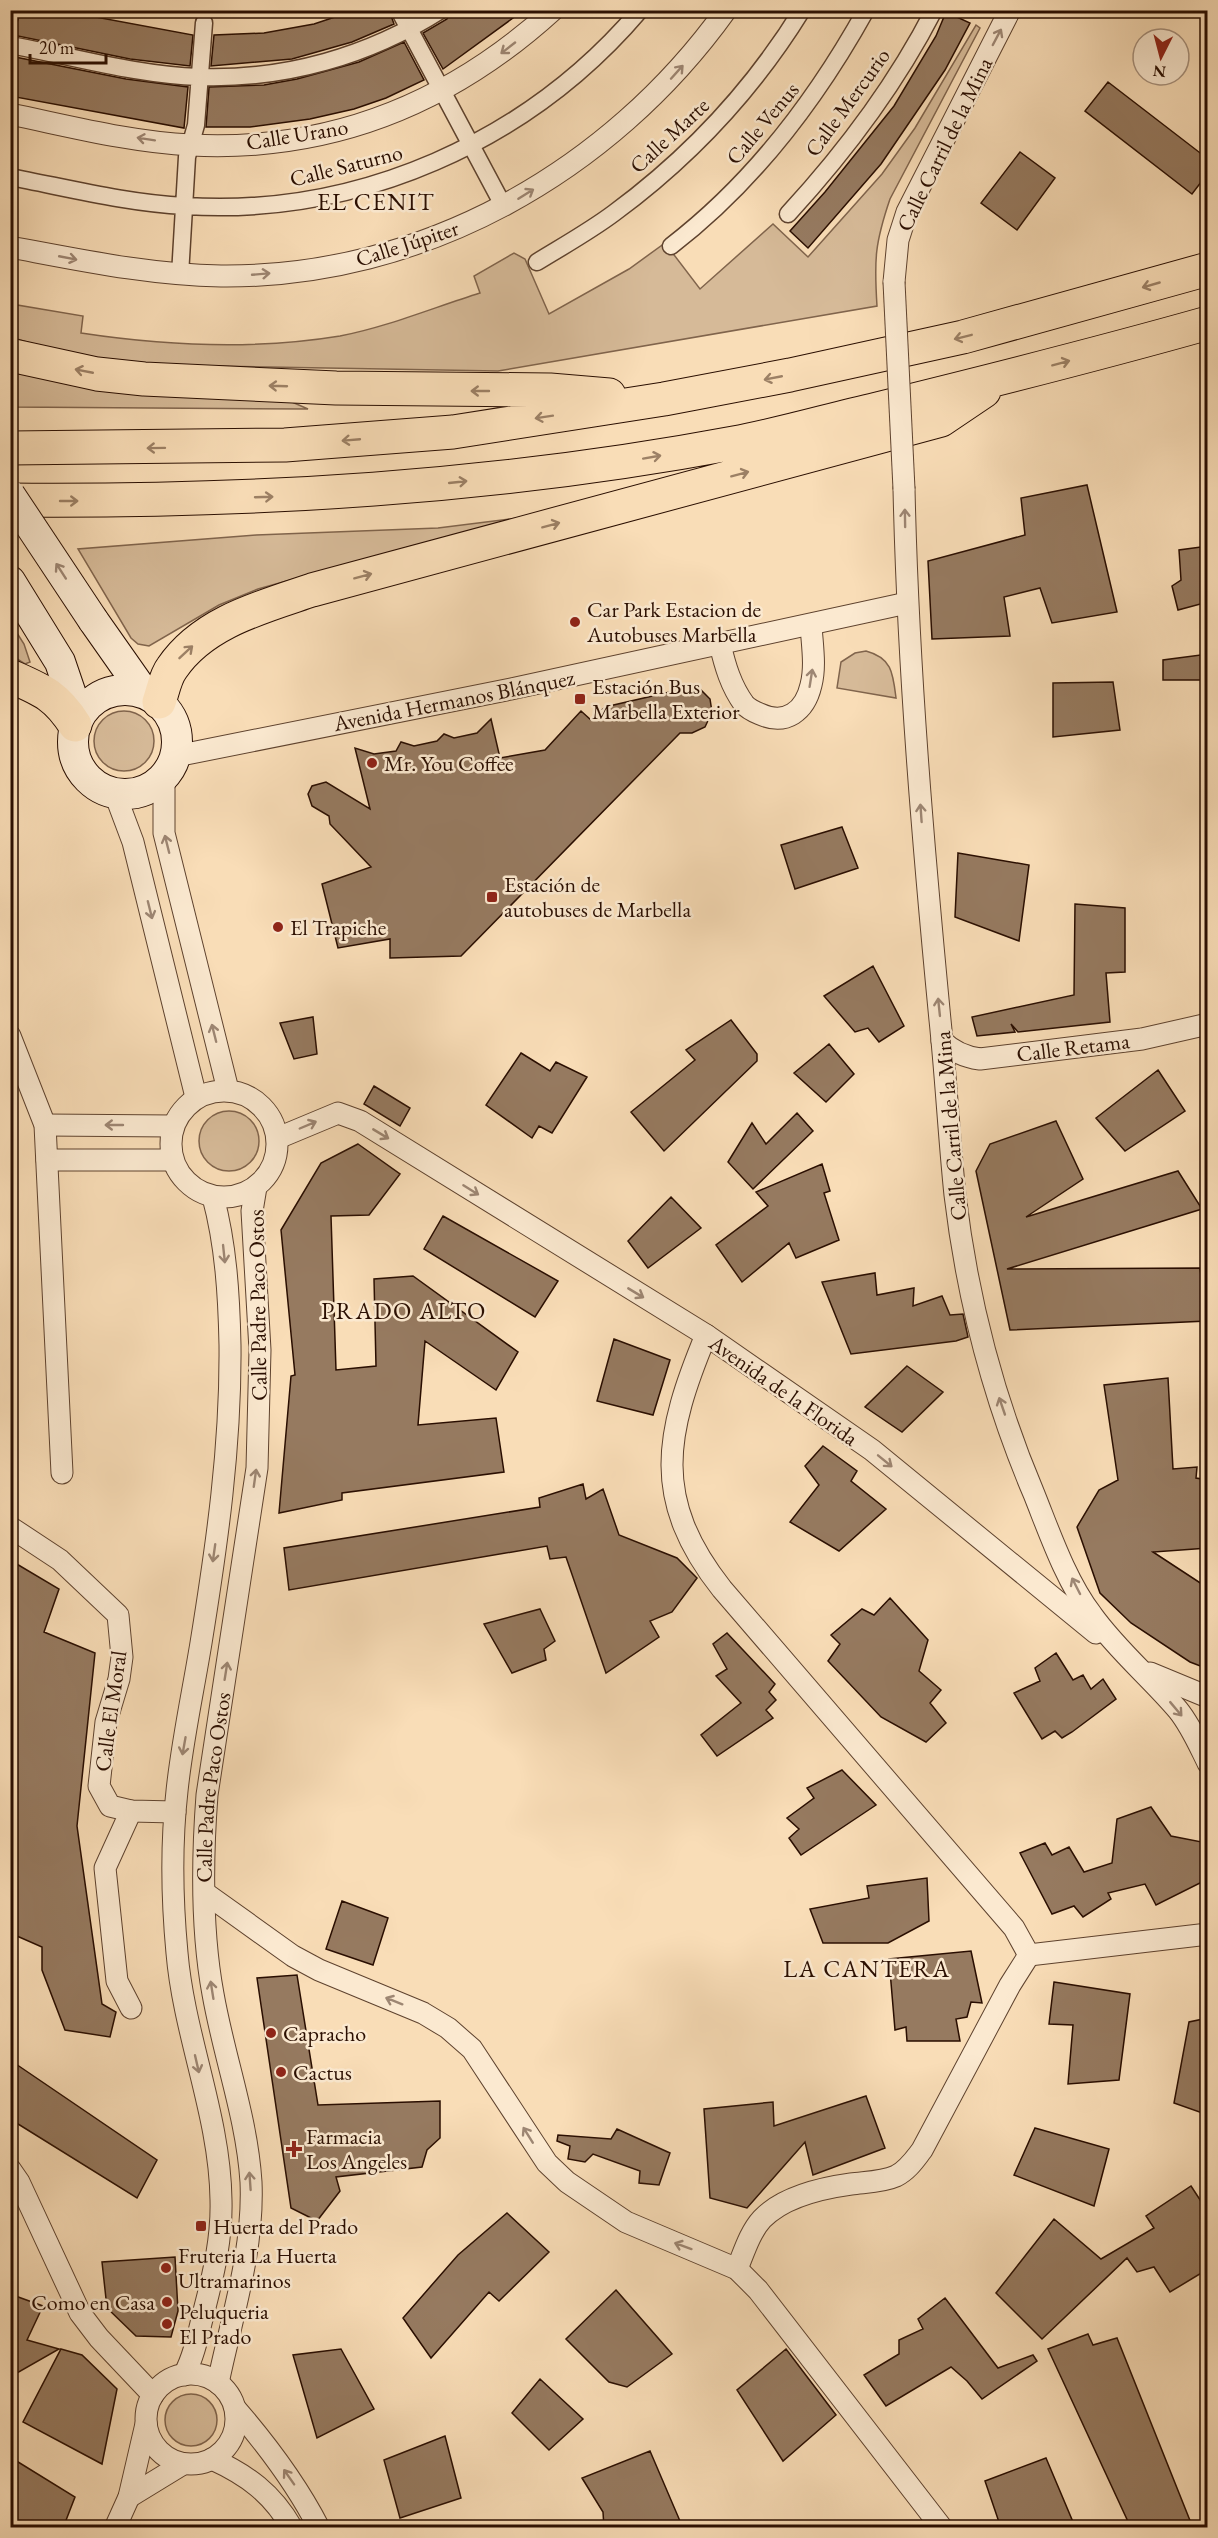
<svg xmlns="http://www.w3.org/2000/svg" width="1218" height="2538" font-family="'EB Garamond',serif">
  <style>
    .green { fill: #d6ba98; stroke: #80644c; stroke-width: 1.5 }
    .building { fill: #967a60; stroke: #2a0e01; stroke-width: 1.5 }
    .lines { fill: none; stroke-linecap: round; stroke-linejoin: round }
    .pedestrian-casing { stroke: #5e422e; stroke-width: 19 }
    .minor-casing { stroke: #5e422e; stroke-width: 23 }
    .secondary-casing { stroke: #2a0e01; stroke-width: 32 }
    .motorway-casing { stroke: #2a0e01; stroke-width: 35 }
    .pedestrian { stroke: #fbe9d0; stroke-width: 16 }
    .minor { stroke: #fbe9d0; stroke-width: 21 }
    .secondary { stroke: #fbe9d0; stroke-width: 30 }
    .motorway { stroke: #f9ddb7; stroke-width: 33 }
    .minor-bridge-casing { stroke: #5e422e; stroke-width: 23; stroke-linecap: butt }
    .secondary-bridge-casing { stroke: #2a0e01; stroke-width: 32; stroke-linecap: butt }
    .minor-bridge { stroke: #fbe9d0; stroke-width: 21 }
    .secondary-bridge { stroke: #fbe9d0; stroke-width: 30 }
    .oneway { stroke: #9d8673 }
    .oneway2 { stroke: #9c8065 }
    .poi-dot { fill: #8f2418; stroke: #fbe9d0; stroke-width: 2 }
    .labels { text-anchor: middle; stroke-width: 5; stroke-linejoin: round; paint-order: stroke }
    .street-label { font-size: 22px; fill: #2a0e01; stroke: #fbe9d0 }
    .poi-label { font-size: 22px; fill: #2a0e01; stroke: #fbe9d0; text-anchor: start }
    .neighbourhood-label { font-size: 24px; letter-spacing: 1.5px; fill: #2a0e01; stroke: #fbe9d0 }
  </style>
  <rect width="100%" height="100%" fill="#f9ddb7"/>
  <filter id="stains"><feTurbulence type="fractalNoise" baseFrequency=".00333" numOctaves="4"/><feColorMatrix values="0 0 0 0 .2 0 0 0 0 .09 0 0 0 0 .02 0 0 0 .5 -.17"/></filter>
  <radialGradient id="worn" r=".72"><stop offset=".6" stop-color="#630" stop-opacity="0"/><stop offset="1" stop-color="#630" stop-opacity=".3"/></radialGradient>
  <path class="green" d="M976 25 980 28 890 199C875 243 874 259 877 306L498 371 156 365C106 361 58 353 11 337V304L83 316 81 333C167 346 255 350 340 336 387 327 435 307 480 293L474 276 514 253 525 259 549 314 629 269 665 243 700 289 773 224 808 257 882 174 915 128Z
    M10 369 292 402 308 409 11 407Z
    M541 515 412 546 258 589 219 605 149 646 138 644 131 638 78 549 256 535 438 528Z
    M10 622 24 644 30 662 25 664 11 655Z
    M866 651C892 658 893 673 896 698L837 688 841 662 855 653Z
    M94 741a30 30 0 1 1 60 0a30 30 0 1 1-60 0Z
    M199 1141a30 30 0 1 1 60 0a30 30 0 1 1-60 0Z
    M165 2420a26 26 0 1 1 52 0a26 26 0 1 1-52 0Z"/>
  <path class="building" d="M21 10H58L193 35 190 66 130 59 13 35Z
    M356 10H389L394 24 352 42 292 59 211 66 214 35 264 33 314 24Z
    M451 10H524L443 69 423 33 447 19Z
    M946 12 970 23 945 70 881 164 808 248 790 231 825 192 894 106 936 36Z
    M404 42 424 80 386 98 354 109 310 119 250 127H206L209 87 264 85 297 79 359 62Z
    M10 56 126 79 188 87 184 128 10 96Z
    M1108 82 1208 159V173L1192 194 1085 111Z
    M1020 152 1055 178 1017 230 981 203Z
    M1087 485 1117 612 1052 623 1040 588 1004 597 1010 636 932 639 928 561 1025 535 1021 498Z
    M1208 546V602L1178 610 1172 586 1181 580 1179 550Z
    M1208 654V680H1163V660Z
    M1113 682 1120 730 1053 737V683Z
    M687 688 701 690 710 699 712 712 705 727 692 733H680L461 956 390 958V939L338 948 322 884 371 867 330 824 329 816 312 806 308 794 312 786 326 782 370 809 355 748 374 754 396 751 401 742 414 746 437 741 444 734 454 738 477 733 491 719 500 758 545 750 581 711 591 720 605 707Z
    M842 827 858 868 795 889 781 845Z
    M958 853 1029 865 1019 941 955 917Z
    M1075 904 1125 908V972L1106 973 1110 1022 1018 1032 1011 1024 1015 1032 977 1036 972 1017 1074 995Z
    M873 966 904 1026 879 1042 868 1028 855 1032 824 996Z
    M313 1017 317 1054 294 1059 280 1023Z
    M731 1020 757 1054V1061L664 1151 631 1112 695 1060 686 1050Z
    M829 1044 854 1074 826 1102 794 1073Z
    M521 1053 550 1071 556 1062 587 1077 552 1133 539 1126 532 1138 486 1105Z
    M1158 1070 1185 1111 1125 1151 1096 1118Z
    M374 1086 410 1108 400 1126 364 1104Z
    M797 1113 813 1131 753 1189 728 1162 752 1123 766 1144Z
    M1056 1121 1083 1179 1026 1217 1178 1171 1202 1209 1007 1269 1200 1268 1207 1321 1010 1330 976 1171 990 1144Z
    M358 1144 400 1174 369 1215 331 1216 336 1370 376 1366 374 1279 413 1276 518 1352 496 1390 425 1341 418 1425 496 1418 504 1472 342 1493V1500L279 1513 291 1376 295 1375 281 1230 321 1163Z
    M822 1164 830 1191 824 1193 839 1240 796 1258 789 1243 742 1282 716 1245 768 1206 756 1192Z
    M671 1197 701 1228 648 1268 628 1241Z
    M443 1216 558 1281 535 1317 424 1249Z
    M875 1273 877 1295 914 1288 913 1306 942 1296 950 1315 963 1314 968 1337 956 1341 851 1354 822 1282Z
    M614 1339 670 1360 653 1415 597 1401Z
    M907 1366 943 1392 902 1432 865 1407Z
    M1168 1378 1173 1469 1197 1467 1196 1478 1208 1480V1548L1153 1552 1208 1588V1669L1190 1662 1131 1623 1100 1593 1077 1527 1099 1490 1118 1480 1104 1385Z
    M823 1446 857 1471 851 1481 886 1509 839 1551 790 1522 819 1485 805 1466Z
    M583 1484 586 1499 603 1489 619 1535 677 1558 697 1578 672 1612 650 1621 659 1637 606 1673 566 1557 550 1559 547 1546 289 1590 284 1548 540 1507 539 1498Z
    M10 1560 59 1589 44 1632 95 1653 77 1826 102 2004 116 2012 110 2037 65 2030 42 1970V1947L10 1933Z
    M890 1598 928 1640 919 1671 941 1690 930 1703 946 1723 926 1742 881 1717 828 1661 840 1644 831 1635 862 1609 874 1615Z
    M540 1609 555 1641 544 1649 546 1660 512 1673 484 1624Z
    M727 1633 775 1684 769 1692 776 1700 766 1710 773 1718 717 1756 701 1735 741 1703 716 1676 727 1669 713 1644Z
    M1056 1653 1073 1680 1083 1675 1091 1689 1103 1679 1116 1699 1072 1732 1062 1738 1055 1731 1042 1739 1014 1693 1040 1681 1035 1668Z
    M842 1770 876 1805 801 1855 789 1838 799 1829 787 1818 814 1798 807 1788Z
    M1151 1807 1171 1836 1202 1842V1882L1156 1905 1145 1884 1108 1893 1111 1899 1083 1917 1074 1906 1052 1914 1020 1853 1045 1843 1052 1855 1069 1847 1084 1872 1112 1863 1117 1819Z
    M927 1878 929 1921 888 1943H823L810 1909 869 1898 867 1886Z
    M342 1901 388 1918 373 1965 326 1949Z
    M971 1951 982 2003 971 2002 967 2017 956 2019 960 2041H907L906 2027 895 2030 889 1959Z
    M297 1975 318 2105 440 2101V2138L427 2150 422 2167 336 2177 340 2191 317 2221 291 2208 257 1978Z
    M1054 1982 1130 1994 1119 2080 1068 2084 1073 2025 1049 2024Z
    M1208 2018V2115L1174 2103 1189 2022Z
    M10 2060 157 2160 137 2198 10 2119Z
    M866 2096 885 2148 813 2175 805 2142 747 2208 710 2198 704 2109 773 2102 774 2126Z
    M1035 2128 1109 2149 1094 2206 1014 2175Z
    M617 2129 670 2153 659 2185 639 2183 640 2171 593 2154 585 2162 568 2159 570 2146 557 2141 558 2135 611 2139Z
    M1191 2186 1208 2212V2269L1170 2292 1154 2267 1137 2272 1127 2258 1042 2339 996 2293 1054 2219 1101 2259 1154 2228 1146 2216Z
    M507 2213 549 2252 499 2301 489 2292 431 2358 403 2318 458 2255Z
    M175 2257 178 2311 171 2337 136 2336 107 2308 102 2262Z
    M616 2290 672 2354 627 2387 609 2382 566 2339Z
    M10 2294 43 2306 27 2340 59 2349 10 2377Z
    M945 2298 998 2368 1033 2355 1037 2361 982 2399 967 2381 951 2367 886 2406 864 2375 899 2354V2340L923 2329 918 2319Z
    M1088 2334 1093 2345 1117 2338 1193 2528H1131L1048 2349Z
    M61 2349 82 2355 117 2389 102 2464 23 2422Z
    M341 2349 374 2409 317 2438 293 2355Z
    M786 2349 836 2415 783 2461 737 2390Z
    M540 2379 583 2419 549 2450 512 2413Z
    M445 2436 461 2498 400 2518 384 2460Z
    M650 2451 680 2521 664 2528H604L603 2512 582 2478Z
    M10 2457 75 2497 63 2528H10Z
    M1046 2458 1073 2522 1062 2528H1001L985 2481Z"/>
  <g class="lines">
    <g class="pedestrian-casing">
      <path id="pedestrian" d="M399 10 504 207
        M10 15 11 10
        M10 45C72 56 136 75 199 77 285 80 369 56 441 10
        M10 177C68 188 126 203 185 206 358 217 528 142 640 10
        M788 214C845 152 895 86 934 10
        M671 246C753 183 816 100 866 10
        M537 262C563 246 590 231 614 213 690 157 752 91 802 10
        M180 275 187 157 196 125 204 23"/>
    </g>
    <g class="minor-casing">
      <g id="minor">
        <path d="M10 114C69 126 130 142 191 145 330 152 451 103 553 10"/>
        <path d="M10 247C80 260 150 275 221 276 422 278 610 172 726 10"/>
        <path d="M894 282 898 240 907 212 1010 10"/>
        <path d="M904 489C908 667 923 844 940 1020 946 1078 949 1137 955 1195 967 1296 994 1400 1034 1494 1050 1534 1066 1581 1092 1615 1117 1650 1151 1678 1178 1710 1191 1726 1199 1745 1208 1763"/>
        <path d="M720 644C725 666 731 686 744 704 748 709 755 712 760 714 786 726 805 711 811 685 816 666 812 644 811 625"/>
        <path d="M176 756 511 689 907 603"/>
        <path d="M164 777V833L228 1090"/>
        <path d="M115 794 133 842 196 1097"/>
        <path d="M10 1036 45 1125 62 1473"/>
        <path d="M942 1041C953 1052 965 1057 980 1059L1142 1039 1208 1024"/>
        <circle cx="224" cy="1144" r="53"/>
        <path d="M45 1125 173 1126"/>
        <path d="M278 1138 338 1113 360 1121 706 1335 872 1450 1096 1633"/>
        <path d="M47 1160H172"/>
        <path d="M706 1335C665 1434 651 1499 722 1589L1014 1928 1029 1955 1208 1934"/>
        <path d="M10 1527 60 1560 118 1615 122 1657 119 1679 106 1722 99 1786 110 1806 131 1811 175 1812"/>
        <path d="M1150 1673 1208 1697"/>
        <path d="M205 1893 293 1956 319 1970 423 2013 448 2028 472 2049 547 2163 567 2182 626 2222 737 2269 758 2290 942 2528"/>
        <path d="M131 2008 117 1981 105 1868 131 1811"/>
        <path d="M10 2169 19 2182 80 2313 99 2338 153 2395"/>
        <path d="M737 2269C744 2252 750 2232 762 2219 783 2197 822 2188 851 2184 866 2182 883 2182 896 2176 908 2170 915 2159 922 2150L1010 1985 1029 1955"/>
        <circle cx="191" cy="2419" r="45"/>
        <path d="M184 2375C195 2354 199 2330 205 2307 214 2272 222 2237 221 2200 220 2116 184 2036 177 1953 172 1900 171 1844 177 1791 182 1742 193 1692 201 1643 217 1544 231 1446 230 1345 229 1296 226 1245 213 1197"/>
        <path id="s1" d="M218 2383C232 2316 254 2250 251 2182 247 2118 224 2057 213 1994 201 1929 202 1861 207 1795L257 1468 260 1350 252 1211 256 1187"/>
        <path d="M235 2408C267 2445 296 2483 319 2528"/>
        <path d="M212 2459C247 2475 272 2493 292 2528"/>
        <path d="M129 2497 183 2464"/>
        <path d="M115 2528 129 2497 146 2424"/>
      </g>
    </g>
    <g class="secondary-casing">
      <path id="secondary" d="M10 581 60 662 79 718
        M93 620 145 694
        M73 742a52 52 0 1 1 104 0a52 52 0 1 1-104 0Z"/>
    </g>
    <g class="motorway-casing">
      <path id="motorway" d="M10 355 97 374 144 379 336 388 550 390 609 395
        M10 448 285 445 453 432 664 399 790 375 963 337 1208 269
        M10 500C254 502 494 488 734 443 782 434 829 420 877 409 987 382 1098 354 1208 323
        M10 676C42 690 56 695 75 725
        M159 702C163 691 165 677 172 668 203 622 262 607 312 590L941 420 984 391"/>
    </g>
    <use href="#pedestrian" class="pedestrian"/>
    <use href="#minor" class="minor"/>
    <use href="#secondary" class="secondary"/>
    <use href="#motorway" class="motorway"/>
    <g class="minor-bridge-casing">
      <path id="minor-bridge" d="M894 282 904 489"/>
    </g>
    <g class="secondary-bridge-casing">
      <path id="secondary-bridge" d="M10 495 93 620"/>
    </g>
    <use href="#minor-bridge" class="minor-bridge"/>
    <use href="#secondary-bridge" class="secondary-bridge"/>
  </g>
  <defs><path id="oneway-shaft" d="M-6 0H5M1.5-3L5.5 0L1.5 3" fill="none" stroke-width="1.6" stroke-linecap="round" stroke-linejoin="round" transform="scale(1.5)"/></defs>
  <g class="oneway">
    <use href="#oneway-shaft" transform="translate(997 37) rotate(-62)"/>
    <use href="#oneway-shaft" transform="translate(508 48) rotate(142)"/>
    <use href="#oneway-shaft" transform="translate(677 72) rotate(-48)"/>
    <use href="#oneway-shaft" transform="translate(146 139) rotate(-171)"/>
    <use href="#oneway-shaft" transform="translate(526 194) rotate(-32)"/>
    <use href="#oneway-shaft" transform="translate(68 258) rotate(11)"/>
    <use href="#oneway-shaft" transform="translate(261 274) rotate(-5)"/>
    <use href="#oneway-shaft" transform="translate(905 518) rotate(-91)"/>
    <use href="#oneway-shaft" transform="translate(61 571) rotate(-123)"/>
    <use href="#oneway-shaft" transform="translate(811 678) rotate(-81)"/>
    <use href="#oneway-shaft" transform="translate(921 813) rotate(-94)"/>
    <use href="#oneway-shaft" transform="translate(167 844) rotate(-104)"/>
    <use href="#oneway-shaft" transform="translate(150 910) rotate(76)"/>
    <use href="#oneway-shaft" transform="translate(939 1007) rotate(-96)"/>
    <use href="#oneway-shaft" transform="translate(214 1033) rotate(-104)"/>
    <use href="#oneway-shaft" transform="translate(114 1125) rotate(-180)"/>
    <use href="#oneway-shaft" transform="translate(308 1125) rotate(-23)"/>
    <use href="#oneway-shaft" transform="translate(381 1134) rotate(31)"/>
    <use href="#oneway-shaft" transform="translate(471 1190) rotate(32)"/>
    <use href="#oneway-shaft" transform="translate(224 1254) rotate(84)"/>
    <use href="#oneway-shaft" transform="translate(636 1293) rotate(31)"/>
    <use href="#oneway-shaft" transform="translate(1002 1406) rotate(-109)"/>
    <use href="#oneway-shaft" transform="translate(885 1461) rotate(39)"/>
    <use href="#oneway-shaft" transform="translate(255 1478) rotate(-82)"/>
    <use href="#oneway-shaft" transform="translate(214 1553) rotate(98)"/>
    <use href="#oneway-shaft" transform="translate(1076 1586) rotate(-117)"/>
    <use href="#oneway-shaft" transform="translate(226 1671) rotate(-81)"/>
    <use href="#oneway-shaft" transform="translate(1176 1709) rotate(50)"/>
    <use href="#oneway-shaft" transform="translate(184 1746) rotate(100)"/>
    <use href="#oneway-shaft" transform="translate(212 1990) rotate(-99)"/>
    <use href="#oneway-shaft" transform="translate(394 2001) rotate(-158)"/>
    <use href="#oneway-shaft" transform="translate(197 2064) rotate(77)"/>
    <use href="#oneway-shaft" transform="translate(528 2135) rotate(-122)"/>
    <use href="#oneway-shaft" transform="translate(250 2181) rotate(-94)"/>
    <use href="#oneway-shaft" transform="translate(683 2246) rotate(-160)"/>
    <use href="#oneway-shaft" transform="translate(289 2477) rotate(-125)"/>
  </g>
  <g class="oneway2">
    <use href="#oneway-shaft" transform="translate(1151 285) rotate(164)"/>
    <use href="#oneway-shaft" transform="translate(963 337) rotate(166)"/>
    <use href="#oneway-shaft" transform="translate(1061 363) rotate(-15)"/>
    <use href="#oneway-shaft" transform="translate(84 371) rotate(-169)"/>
    <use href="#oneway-shaft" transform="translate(773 378) rotate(169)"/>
    <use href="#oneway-shaft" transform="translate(278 386) rotate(-178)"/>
    <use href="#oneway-shaft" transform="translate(480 391) rotate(180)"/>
    <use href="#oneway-shaft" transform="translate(544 417) rotate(171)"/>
    <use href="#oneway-shaft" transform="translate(351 440) rotate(175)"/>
    <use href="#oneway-shaft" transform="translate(156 448) rotate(179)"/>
    <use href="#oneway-shaft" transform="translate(652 457) rotate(-10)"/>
    <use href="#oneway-shaft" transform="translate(740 474) rotate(-15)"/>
    <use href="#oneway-shaft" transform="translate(458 482) rotate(-6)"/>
    <use href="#oneway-shaft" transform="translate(264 497) rotate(-2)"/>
    <use href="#oneway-shaft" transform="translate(69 501)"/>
    <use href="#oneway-shaft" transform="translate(551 525) rotate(-15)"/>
    <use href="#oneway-shaft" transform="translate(363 576) rotate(-15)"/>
    <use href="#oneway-shaft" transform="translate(186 652) rotate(-43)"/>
  </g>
  <g class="poi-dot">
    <circle cx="575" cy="622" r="6"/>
    <rect x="574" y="693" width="12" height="12" rx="3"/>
    <circle cx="372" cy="763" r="6"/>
    <rect x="486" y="891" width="12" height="12" rx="3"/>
    <circle cx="278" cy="927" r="6"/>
    <circle cx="271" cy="2033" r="6"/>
    <circle cx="281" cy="2072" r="6"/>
    <path d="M291 2140h6v6h6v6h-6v6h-6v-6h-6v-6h6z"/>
    <rect x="195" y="2220" width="12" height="12" rx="3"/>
    <circle cx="166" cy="2268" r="6"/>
    <circle cx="167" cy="2302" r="6"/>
    <circle cx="167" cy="2324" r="6"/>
  </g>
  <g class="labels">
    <g class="street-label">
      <text transform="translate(847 102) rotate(-54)" y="8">Calle Mercurio</text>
      <text transform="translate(762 123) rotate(-50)" y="8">Calle Venus</text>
      <text transform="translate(297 134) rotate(-9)" y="8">Calle Urano</text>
      <text transform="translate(669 135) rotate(-43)" y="8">Calle Marte</text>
      <text transform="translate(944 144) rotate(-64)" y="8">Calle Carril de la Mina</text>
      <text transform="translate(346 165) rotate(-14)" y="8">Calle Saturno</text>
      <text transform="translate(407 243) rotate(-18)" y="8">Calle Júpiter</text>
      <text transform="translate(454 700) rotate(-11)" y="8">Avenida Hermanos Blánquez</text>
      <text transform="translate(1073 1047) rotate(-7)" y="8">Calle Retama</text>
      <text transform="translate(950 1126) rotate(-95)" y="8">Calle Carril de la Mina</text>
      <text transform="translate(257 1305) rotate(-91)" y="8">Calle Padre Paco Ostos</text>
      <text transform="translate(784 1390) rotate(35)" y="8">Avenida de la Florida</text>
      <text transform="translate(110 1711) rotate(-82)" y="8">Calle El Moral</text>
      <text dy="8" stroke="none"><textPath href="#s1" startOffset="604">Calle Padre Paco Ostos</textPath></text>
    </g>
    <g class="poi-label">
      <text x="587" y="617">Car Park Estacion de<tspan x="587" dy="25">Autobuses Marbella</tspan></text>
      <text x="592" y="694">Estación Bus<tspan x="592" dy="25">Marbella Exterior</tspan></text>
      <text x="384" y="771">Mr. You Coffee</text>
      <text x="504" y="892">Estación de<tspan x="504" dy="25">autobuses de Marbella</tspan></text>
      <text x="290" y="935">El Trapiche</text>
      <text x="283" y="2041">Capracho</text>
      <text x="293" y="2080">Cactus</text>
      <text x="306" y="2144">Farmacia<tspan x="306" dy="25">Los Angeles</tspan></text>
      <text x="213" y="2234">Huerta del Prado</text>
      <text x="178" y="2263">Fruteria La Huerta<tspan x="178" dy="25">Ultramarinos</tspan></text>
      <text x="155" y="2310" text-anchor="end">Como en Casa</text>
      <text x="179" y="2319">Peluqueria<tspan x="179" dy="25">El Prado</tspan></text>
    </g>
    <g class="neighbourhood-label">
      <text x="376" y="210">EL CENIT</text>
      <text x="404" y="1319">PRADO ALTO</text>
      <text x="867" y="1977">LA CANTERA</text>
    </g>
  </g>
  <rect width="1218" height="2538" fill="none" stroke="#f9ddb7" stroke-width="36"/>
  <rect x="12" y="12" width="1194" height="2514" fill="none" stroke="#2a0e01" stroke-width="3"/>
  <rect x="18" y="18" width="1182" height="2502" fill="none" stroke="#2a0e01" stroke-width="1.5"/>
  <g transform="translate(1161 57) rotate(186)"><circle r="28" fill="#fbe9d0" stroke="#a7917d" stroke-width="1.5"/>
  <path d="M0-4.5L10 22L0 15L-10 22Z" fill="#8f2418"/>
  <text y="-9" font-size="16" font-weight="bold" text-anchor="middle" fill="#2a0e01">N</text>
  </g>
  <path d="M30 54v9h76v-9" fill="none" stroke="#2a0e01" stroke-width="3"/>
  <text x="39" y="54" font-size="18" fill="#2a0e01" stroke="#fbe9d0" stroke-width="4.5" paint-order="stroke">20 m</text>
  <rect width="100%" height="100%" filter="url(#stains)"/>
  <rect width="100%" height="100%" fill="url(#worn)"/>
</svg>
